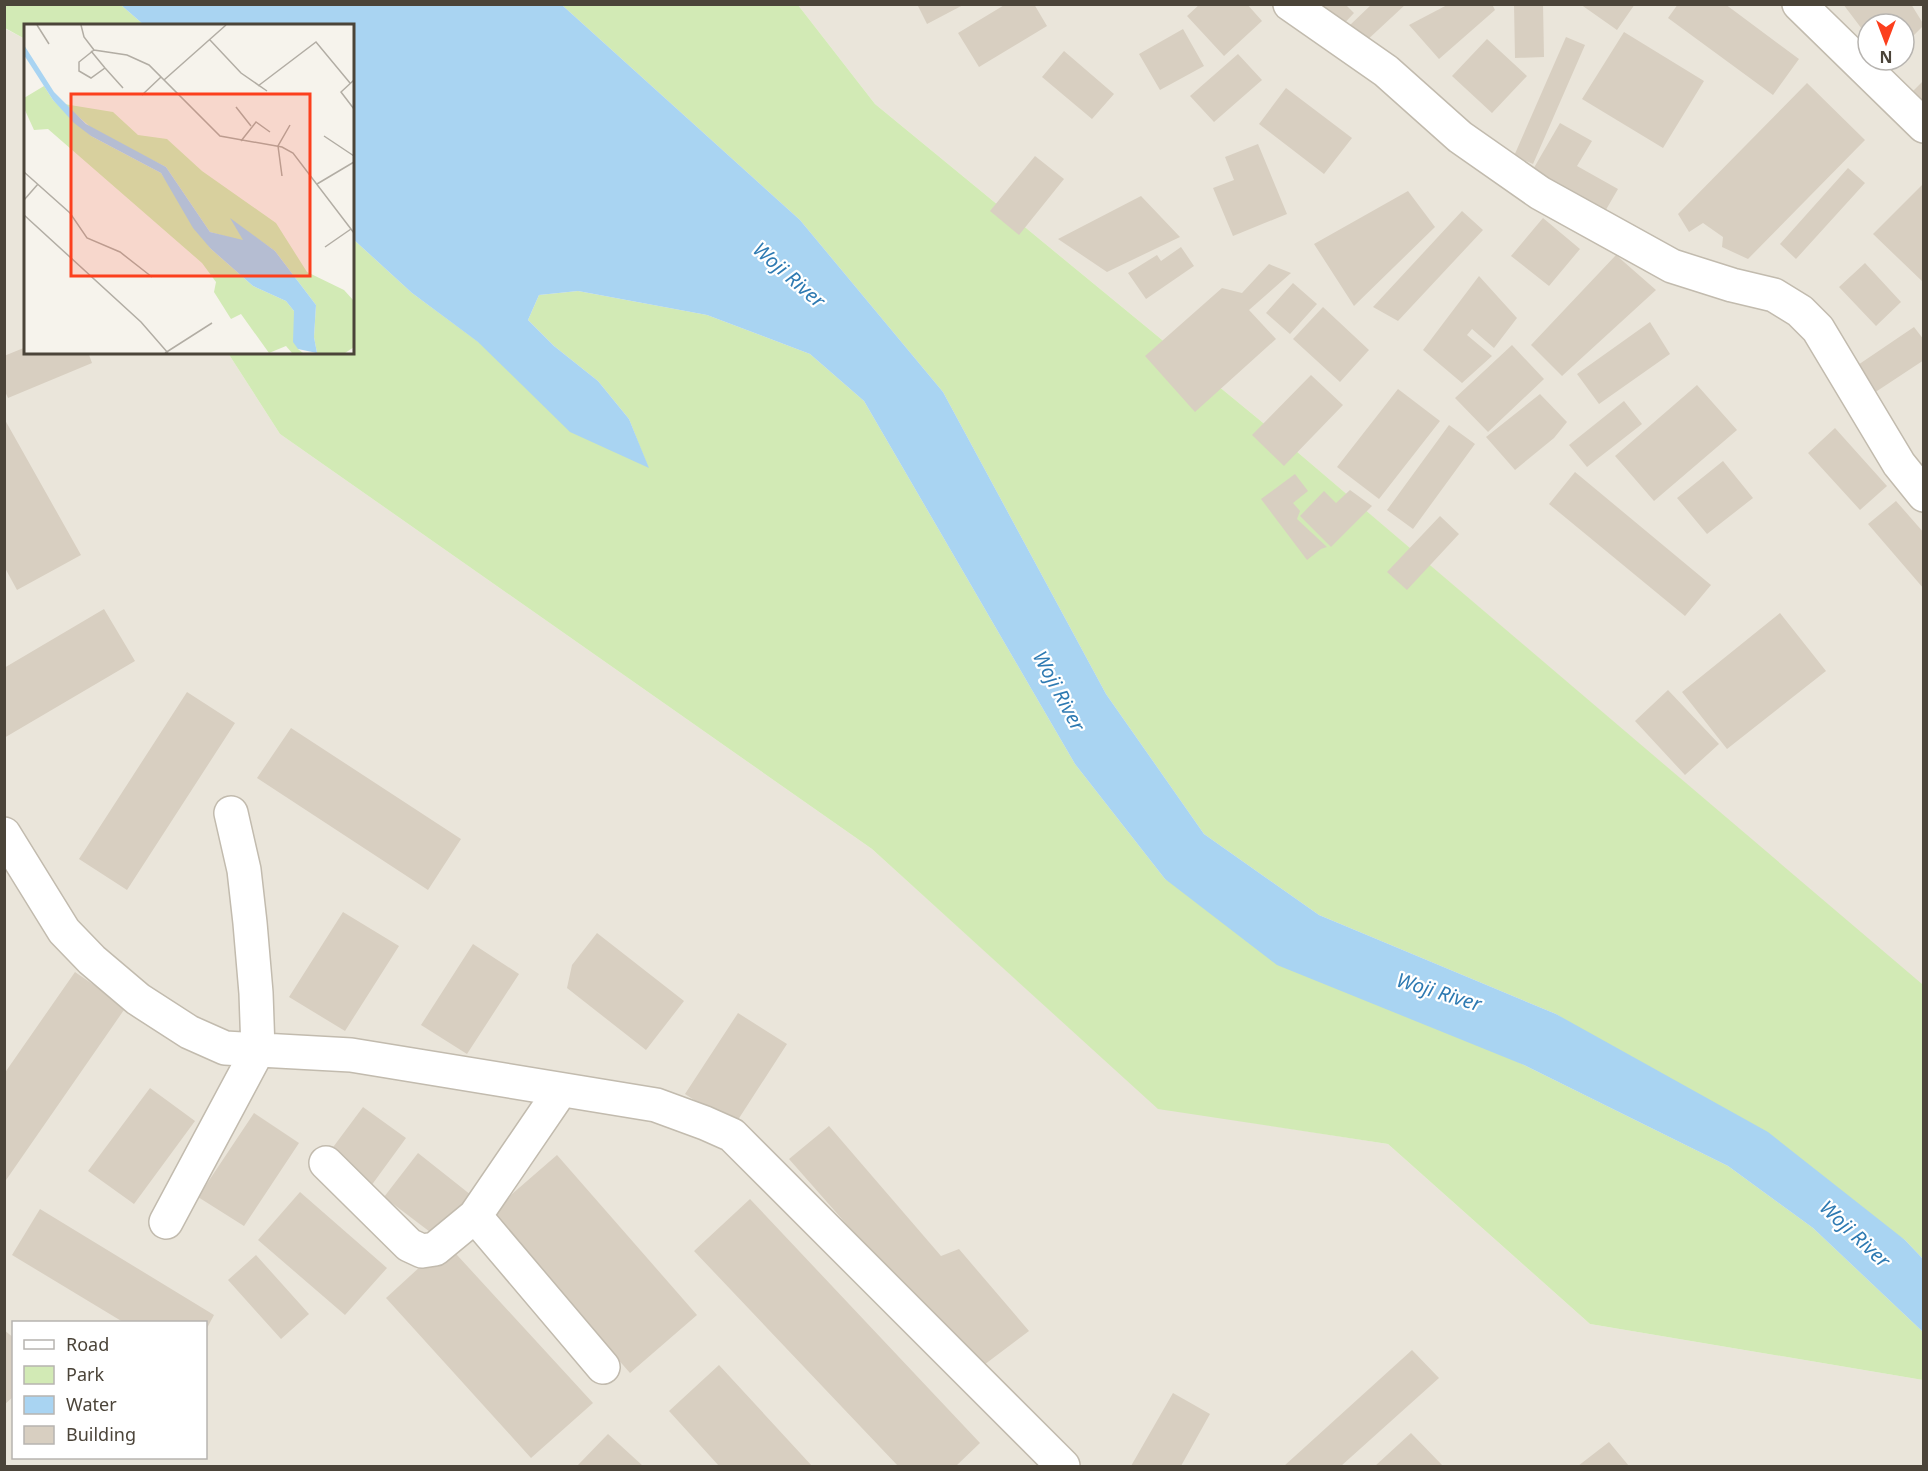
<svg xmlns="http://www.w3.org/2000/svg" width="1928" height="1471" font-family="'Noto Sans',sans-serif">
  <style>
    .residential { fill: #eae5da; fill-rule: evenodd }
    .green { fill: #d2eab5 }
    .water { fill: #a9d4f2 }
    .building { fill: #d8cfc1 }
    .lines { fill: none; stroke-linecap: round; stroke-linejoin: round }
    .minor-casing { stroke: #c2bbae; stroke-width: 36 }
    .minor { stroke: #fff; stroke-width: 33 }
    .labels { text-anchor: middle; stroke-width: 4.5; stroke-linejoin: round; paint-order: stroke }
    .water-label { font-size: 20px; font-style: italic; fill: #2e7ab2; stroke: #fff }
    .inset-road { fill: none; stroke: #b2ada4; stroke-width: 1.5 }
    .view { fill: #fc3f1d; fill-opacity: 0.15; stroke: #fc3f1d; stroke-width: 3 }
    .inset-edge { fill: none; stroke: #4b4439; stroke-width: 3 }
  </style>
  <rect width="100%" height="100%" fill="#f6f3ec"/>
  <path class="residential" d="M798 5H1923V986L1262 422 875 104ZM1868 24H1904V60H1868Z
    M4 28 25 39 26 352 228 353 280 434 872 849 1158 1108 1388 1144 1590 1324 1923 1380V1466H5ZM14 1322H206V1458H14Z"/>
  <path class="green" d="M4 5H121L144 25 26 26 25 39 5 28Z
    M562 5H798L875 104 1262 422 1922 984 1923 1259 1905 1240 1556 1014 1319 915 1204 834 1106 694 943 392 800 220Z
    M353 239 412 293 648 467 629 419 598 381 554 346 528 320 539 295 578 291 707 315 810 354 864 401 1075 764 1165 879 1524 1065 1728 1166 1813 1228 1923 1332V1380L1590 1324 1388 1144 1158 1109 872 849 280 434 228 353 352 352Z"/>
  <path class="water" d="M121 5H562L800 220 943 392 1106 694 1204 834 1319 915 1556 1014 1768 1132 1905 1240 1923 1259V1332L1813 1228 1728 1166 1524 1065 1277 965 1165 879 1075 764 864 401 810 354 707 315 578 291 539 295 528 320 554 346 598 381 629 419 649 468 570 432 478 342 412 293 353 239 352 26 144 25Z"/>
  <path class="building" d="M917 4H965L927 24Z
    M1006 4H1034L1047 26 979 67 958 33Z
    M1200 4H1247L1262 21 1224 56 1187 16Z
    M1312 4H1345L1354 13 1339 29Z
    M1372 4H1406L1364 43 1349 26Z
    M1449 4H1492L1495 10 1439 59 1409 25Z
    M1514 4H1543L1544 57 1515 58Z
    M1580 4H1635L1617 30Z
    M1678 4H1725L1799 59 1773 95 1668 18Z
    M1843 4H1911L1924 25 1910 39 1904 36V24H1868V37Z
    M1183 29 1204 66 1160 90 1139 54Z
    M1624 32 1704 81 1663 148 1582 99Z
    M1566 37 1585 45 1533 164 1514 156Z
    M1487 39 1527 76 1492 113 1452 76Z
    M1064 51 1114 94 1092 119 1042 77Z
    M1238 54 1262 80 1214 122 1190 96Z
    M1924 80V106L1910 94Z
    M1807 83 1865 140 1748 259 1722 247 1723 237 1703 223 1689 232 1678 214Z
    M1286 88 1352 138 1324 174 1259 124Z
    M1560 123 1592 141 1577 166 1618 189 1600 220 1528 178Z
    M1258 144 1287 214 1233 236 1213 188 1234 180 1225 157Z
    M1035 156 1064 179 1019 235 990 211Z
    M1848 168 1865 183 1796 259 1780 244Z
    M1924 183V283L1873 234Z
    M1408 191 1435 227 1354 306 1314 244Z
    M1141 196 1180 237 1107 272 1058 239Z
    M1462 211 1483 230 1398 321 1373 307Z
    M1543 218 1580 249 1549 286 1511 256Z
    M1181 247 1194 266 1146 299 1128 273 1157 255 1161 261Z
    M1616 255 1656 290 1562 376 1531 345Z
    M1865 263 1901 302 1876 326 1839 287Z
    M1269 264 1291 273 1249 310 1276 339 1195 412 1145 356 1222 288 1242 293Z
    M1479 276 1517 318 1494 348 1472 329 1467 335 1492 356 1462 383 1423 350Z
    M1293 283 1317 304 1290 334 1266 313Z
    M1323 307 1369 350 1340 382 1293 339Z
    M1650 322 1670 354 1599 404 1577 374Z
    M1914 327 1924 340V360L1871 395 1852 369Z
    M1512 345 1544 379 1488 432 1455 398Z
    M26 347V352H88L92 363 8 398 4 389V356Z
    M1311 375 1343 405 1284 466 1252 435Z
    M1697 385 1737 430 1654 501 1615 456Z
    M1398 389 1440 421 1379 499 1337 467Z
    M1540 394 1567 422 1554 438 1515 470 1486 437Z
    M1624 401 1642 424 1587 467 1569 445Z
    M5 420 81 555 17 590 5 568Z
    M1449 425 1475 444 1413 529 1387 510Z
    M1835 428 1887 486 1860 510 1808 453Z
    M1723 461 1753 498 1707 534 1677 498Z
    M1575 472 1711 585 1685 616 1549 504Z
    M1295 474 1308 491 1293 503 1300 511 1297 519 1327 547 1321 549 1307 560 1261 499Z
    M1350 490 1372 506 1331 547 1300 516 1324 491 1336 503Z
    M1896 501 1924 533V589L1868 524Z
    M1440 516 1459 534 1407 590 1387 572Z
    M104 609 135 661 4 738V668Z
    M1780 613 1826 671 1727 749 1682 692Z
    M1668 690 1719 744 1685 775 1635 721Z
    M187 692 235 723 127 890 79 859Z
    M291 728 461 839 428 890 257 778Z
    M343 912 399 946 345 1031 289 997Z
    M597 933 684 1001 646 1050 567 988 572 965Z
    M473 944 519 974 467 1054 421 1025Z
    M75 972 126 1007 4 1183V1074Z
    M738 1013 787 1044 734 1126 685 1094Z
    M150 1088 195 1121 134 1204 88 1171Z
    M363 1107 406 1138 371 1186 328 1154Z
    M254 1113 299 1143 244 1226 198 1197Z
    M829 1126 941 1256 959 1249 1029 1331 976 1371 789 1159Z
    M418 1153 471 1195 438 1238 384 1197Z
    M557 1155 697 1315 630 1373 490 1213Z
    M300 1192 387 1268 345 1315 258 1240Z
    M750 1199 980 1443 956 1466H898L694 1251Z
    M40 1209 214 1315 206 1330V1322H123L12 1255Z
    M446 1243 593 1403 531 1458 386 1298Z
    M256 1255 309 1314 281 1339 228 1280Z
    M4 1330 14 1338V1396L4 1405Z
    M1412 1350 1439 1378 1341 1466H1284Z
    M719 1365 812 1466H719L669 1411Z
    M1173 1393 1210 1414 1181 1466H1131Z
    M1411 1433 1443 1466H1375Z
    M608 1434 643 1466H577Z
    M1609 1442 1629 1466H1578Z"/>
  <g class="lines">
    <g class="minor-casing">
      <path id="minor" d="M1290 4 1386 71 1460 137 1540 193 1672 266 1732 285 1774 295 1800 311 1818 329 1899 464 1924 495
        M1799 4 1924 126
        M4 834 64 931 92 960 138 999 189 1032 225 1048 351 1055 656 1105 705 1123 732 1135 1063 1466
        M326 1163 409 1245 422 1251 435 1249 475 1216 561 1090
        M475 1216 603 1367
        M166 1222 258 1050 256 993 250 923 244 870 231 813"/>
    </g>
    <use href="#minor" class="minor"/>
  </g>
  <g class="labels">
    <g class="water-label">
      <text transform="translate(789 275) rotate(41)" y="7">Woji River</text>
      <text transform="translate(1059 691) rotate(62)" y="7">Woji River</text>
      <text transform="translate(1439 992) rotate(17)" y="7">Woji River</text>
      <text transform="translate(1855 1234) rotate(43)" y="7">Woji River</text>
    </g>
  </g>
  <g transform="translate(24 24)">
    <rect width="330" height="330" fill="#f6f3ec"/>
    <path d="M20 62 29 76 67 112 137 149 187 225 229 262 262 277 270 287 274 325 279 329H268L262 322 245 329 217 290 207 295 190 268 192 258 178 239 24 105 10 106 0 84V74ZM40 80 89 88 114 111 143 115 178 147 252 199 283 248 320 266 330 277V323L321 329H293L290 313 292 281 251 227 227 210H218L220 216H215L186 208 142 143 72 108Z" fill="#d2eab5"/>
    <path d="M0 21 30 68 62 100 142 143 186 208 219 216 206 194 251 227 292 281 290 313 293 329 274 325 269 318 270 287 262 277 229 262 187 225 169 204 137 149 67 112 50 99 29 76 0 31Z" fill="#a9d4f2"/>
    <path class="inset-road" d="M13 1 25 20M57 1 60 13 70 26 103 31 125 41 196 112 258 123 269 129 330 209M186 16 217 49 243 67M70 26 55 38V47L67 54 81 44 99 64M67 27 81 44M140 56 202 1M330 56 317 68 330 85M234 62 292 18 326 59M118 71 137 53M212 83 227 102M300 112 330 132M217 117 232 98 246 108M0 148 46 189 63 214 96 228 128 253M258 152 254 122 266 101M293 160 330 138M0 176 14 160M0 191 117 298 144 329M301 223 327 205M141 329 188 299"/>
    <path class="view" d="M47 70H286V252H47Z"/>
    <rect width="330" height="330" class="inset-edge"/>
  </g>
  <rect width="1928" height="1471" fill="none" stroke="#4b4439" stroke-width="12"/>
  <rect x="12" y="1321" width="195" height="138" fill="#ffffff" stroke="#b7b4b0" stroke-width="1.5"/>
  <rect x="24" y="1340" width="30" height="9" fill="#ffffff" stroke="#b7b4b0" stroke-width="1.5"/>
  <text x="66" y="1351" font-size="18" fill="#4b4439">Road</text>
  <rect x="24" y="1366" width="30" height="18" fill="#d2eab5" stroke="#b7b4b0" stroke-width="1.5"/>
  <text x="66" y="1381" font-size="18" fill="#4b4439">Park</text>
  <rect x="24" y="1396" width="30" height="18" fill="#a9d4f2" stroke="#b7b4b0" stroke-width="1.5"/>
  <text x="66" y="1411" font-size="18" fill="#4b4439">Water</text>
  <rect x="24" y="1426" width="30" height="18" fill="#d8cfc1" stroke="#b7b4b0" stroke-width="1.5"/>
  <text x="66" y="1441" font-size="18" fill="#4b4439">Building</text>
  <g transform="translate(1886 42) rotate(180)"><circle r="28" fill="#ffffff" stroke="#b7b4b0" stroke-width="1.5"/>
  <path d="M0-4.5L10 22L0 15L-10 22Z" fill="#fc3f1d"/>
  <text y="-9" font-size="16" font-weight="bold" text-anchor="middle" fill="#4b4439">N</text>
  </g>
</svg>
